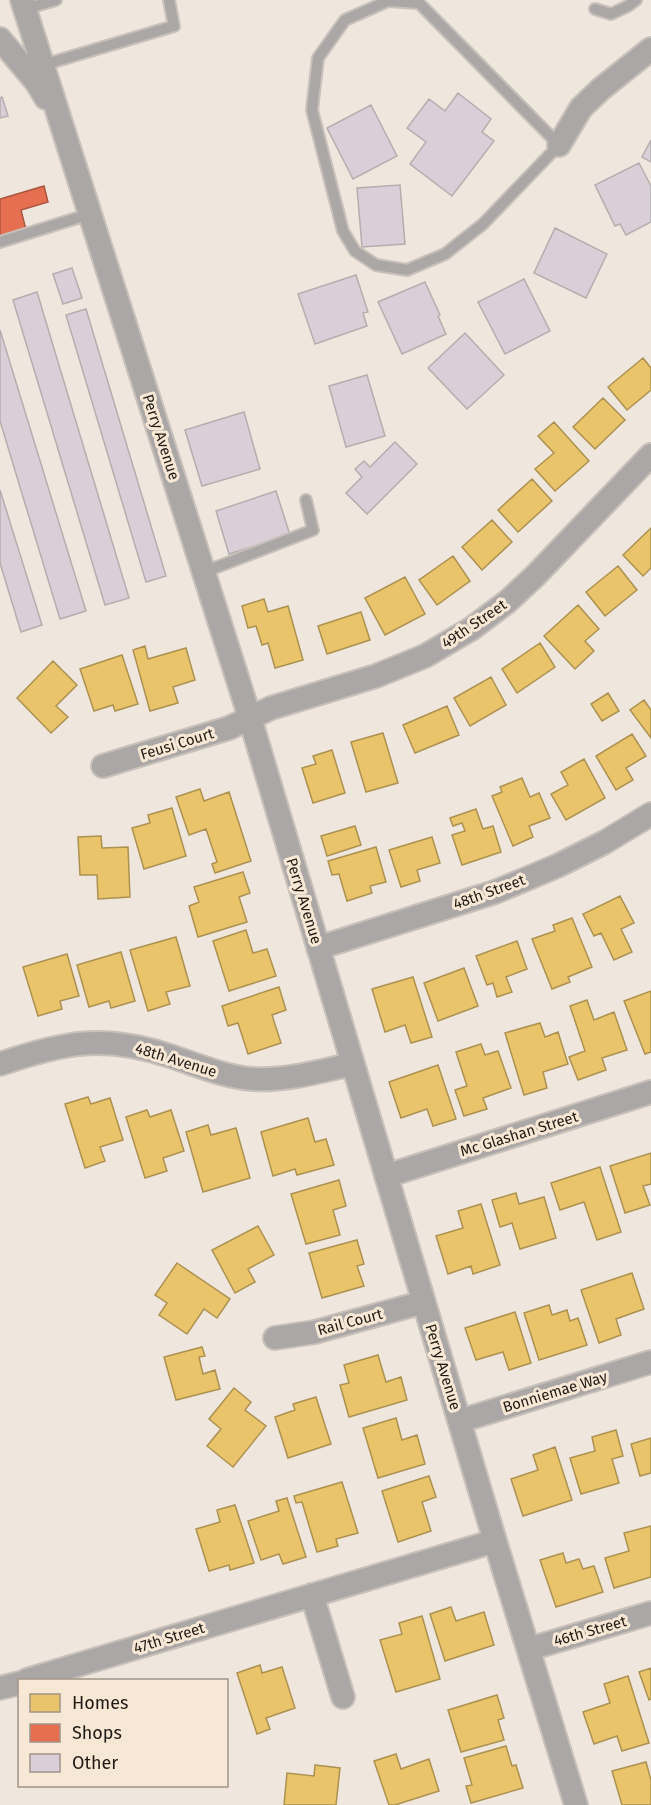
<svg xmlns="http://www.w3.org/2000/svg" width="651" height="1805" font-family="'Fira Sans',sans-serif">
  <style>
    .homes { fill: #e9c46a; stroke: #ac9150; stroke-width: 1.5 }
    .shops { fill: #e76f51; stroke: #ab563f; stroke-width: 1.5 }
    .building { fill: #daced8; stroke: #b4aeae; stroke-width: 1.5 }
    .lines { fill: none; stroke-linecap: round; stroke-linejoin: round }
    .lane-casing { stroke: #c8c1ba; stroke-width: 14 }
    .street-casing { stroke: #c8c1ba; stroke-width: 26 }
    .lane { stroke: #aba7a6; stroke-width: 10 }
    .street { stroke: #aba7a6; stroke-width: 22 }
    .labels { text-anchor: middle; stroke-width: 6; stroke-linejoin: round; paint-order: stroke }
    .street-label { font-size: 15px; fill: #1f1a14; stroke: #f7e7d5 }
  </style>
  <rect width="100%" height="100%" fill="#efe6dd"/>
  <path class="homes" d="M643 358 651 368V390L627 410 608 387Z
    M603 398 625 420 595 449 573 427Z
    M554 422 589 461 555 491 535 469 554 453 538 436Z
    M532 479 552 501 518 532 498 510Z
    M492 520 512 542 482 570 462 547Z
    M651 528V568L643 576 623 555Z
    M453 556 470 581 437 605 419 580Z
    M618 566 637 590 605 616 586 592Z
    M405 577 425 614 385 635 365 598Z
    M264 599 268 612 288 606 303 660 275 668 268 643 262 645 256 626 248 628 242 606Z
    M578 605 599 629 585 641 594 651 575 669 544 636Z
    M361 612 370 640 327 654 318 626Z
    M540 643 555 667 517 693 502 669Z
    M145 646 148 659 186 648 195 680 173 687 178 703 150 711 133 650Z
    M122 655 138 704 115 711 113 705 94 711 80 669Z
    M53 661 77 685 56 706 68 717 51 733 17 698Z
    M491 677 506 705 470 726 454 698Z
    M608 693 619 711 602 721 591 704Z
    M644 700 651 710V738L630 710Z
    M447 706 459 735 415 753 403 725Z
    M383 733 398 783 366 792 351 742Z
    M632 734 646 756 626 768 633 780 616 790 596 756Z
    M332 750 345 793 313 803 302 768 316 764 313 756Z
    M584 759 605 798 566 820 551 794 568 785 561 772Z
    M522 778 530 797 539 793 550 818 529 826 533 837 513 846 492 796 502 792 500 787Z
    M200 789 204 801 229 792 251 861 215 873 212 864 217 862 206 829 189 835 176 797Z
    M172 808 186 856 144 869 132 828 150 823 148 815Z
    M476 809 483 829 493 826 501 852 462 865 452 835 465 831 462 823 453 826 450 818Z
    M355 826 361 845 327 856 321 836Z
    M101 836 102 848 128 847 130 897 98 899 97 875H80L78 837Z
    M432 837 440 863 417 870 420 881 401 887 389 850Z
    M376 847 386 882 370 886 372 893 347 901 339 874 332 875 328 861Z
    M243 872 250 893 239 897 247 922 198 937 189 906 199 902 194 887Z
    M620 896 634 923 621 929 632 952 614 960 601 933 594 936 583 914Z
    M572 918 592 967 568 977 570 982 552 989 532 939 555 931 553 925Z
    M246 930 253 953 267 949 276 976 229 991 213 941Z
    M176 937 190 986 166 992 170 1004 148 1011 130 950Z
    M517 941 527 969 506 977 512 992 497 997 493 983 487 985 476 956Z
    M121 952 135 1001 111 1008 109 1001 89 1007 77 965Z
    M67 954 79 996 60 1001 62 1009 38 1016 23 967Z
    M464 968 478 1006 438 1021 424 983Z
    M413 977 432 1037 411 1043 405 1025 385 1032 372 989Z
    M279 987 286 1010 272 1015 281 1043 248 1054 238 1023 228 1026 222 1006Z
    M651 991V1052L645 1054 624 1001Z
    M587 1000 594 1020 614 1012 627 1050 602 1058 606 1070 578 1080 569 1057 585 1051 570 1006Z
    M540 1023 545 1037 558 1032 568 1064 543 1072 547 1088 524 1095 505 1033Z
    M481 1044 485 1055 498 1051 511 1088 483 1098 487 1109 464 1116 455 1090 467 1086 456 1052Z
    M438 1065 456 1119 433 1126 427 1109 401 1118 389 1082Z
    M88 1097 91 1104 110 1098 123 1140 100 1147 105 1161 85 1168 65 1104Z
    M147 1110 150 1117 171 1110 184 1151 163 1158 167 1171 145 1178 126 1117Z
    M308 1118 315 1142 326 1139 334 1165 297 1175 295 1169 273 1176 261 1132Z
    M208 1125 211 1135 236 1128 250 1178 203 1192 186 1132Z
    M651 1153V1184L643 1186 650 1205 625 1213 610 1166Z
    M600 1167 621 1232 597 1240 584 1202 560 1210 551 1183Z
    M339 1180 346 1206 333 1210 340 1235 306 1244 291 1194Z
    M516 1193 519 1204 544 1197 556 1238 520 1249 512 1223 500 1227 492 1200Z
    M481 1204 500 1265 473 1274 471 1266 448 1274 436 1236 463 1228 458 1211Z
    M258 1226 274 1255 248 1269 255 1282 235 1293 212 1250Z
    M357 1240 364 1264 357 1266 364 1286 322 1298 309 1253Z
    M177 1263 230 1299 217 1318 204 1309 187 1334 159 1315 167 1303 155 1295Z
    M632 1273 644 1309 616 1319 621 1335 599 1343 581 1290Z
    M549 1305 552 1315 567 1310 570 1321 578 1318 587 1345 539 1360 524 1313Z
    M515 1312 531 1363 509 1370 503 1352 476 1360 465 1328Z
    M202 1347 205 1356 199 1357 203 1374 215 1370 220 1389 176 1400 164 1357Z
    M378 1355 386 1382 401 1377 407 1400 349 1417 340 1385 349 1383 344 1365Z
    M234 1388 251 1402 245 1410 266 1426 233 1467 207 1446 221 1429 209 1419Z
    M316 1397 331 1444 288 1458 275 1417 295 1410 293 1404Z
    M396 1418 402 1440 417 1435 425 1464 378 1478 363 1428Z
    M616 1430 623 1456 612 1459 619 1483 581 1494 570 1458 595 1451 592 1437Z
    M651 1438V1473L640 1476 631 1444Z
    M555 1447 572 1500 523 1516 511 1479 538 1470 533 1455Z
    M429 1476 436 1497 422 1502 431 1531 398 1542 382 1491Z
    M342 1482 358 1533 336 1539 338 1546 317 1552 302 1502 296 1503 294 1496Z
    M287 1498 306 1557 283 1564 279 1554 261 1560 248 1521 279 1511 276 1501Z
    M235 1505 254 1563 230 1570 229 1565 209 1571 196 1529 220 1522 217 1510Z
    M651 1526V1577L614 1588 605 1558 629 1551 624 1533Z
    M563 1553 566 1563 579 1559 583 1569 594 1566 603 1592 556 1607 540 1560Z
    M451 1607 456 1621 484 1612 494 1645 445 1661 430 1614Z
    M422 1616 440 1679 396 1692 380 1640 402 1634 399 1623Z
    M260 1665 262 1673 282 1667 295 1708 266 1718 270 1729 257 1734 237 1673Z
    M651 1668V1699L649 1700 639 1672Z
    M628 1676 649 1743 622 1751 617 1736 594 1744 583 1712 610 1703 604 1684Z
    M497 1695 504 1718 498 1720 504 1740 461 1752 448 1710Z
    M506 1746 512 1766 516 1765 523 1788 471 1803 466 1786 472 1785 464 1758Z
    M396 1754 401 1769 429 1759 439 1791 395 1805H389L374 1761Z
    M646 1762 651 1780V1805H622L612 1771Z
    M315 1765 340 1768 336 1805H284L287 1773 314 1776Z"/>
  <path class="shops" d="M44 186 48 202 21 210 26 230 0 238V199Z"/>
  <path class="building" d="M458 93 491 119 482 132 494 141 452 196 410 164 426 142 407 128 429 99 445 111Z
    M2 97 8 116 0 118V98Z
    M371 105 397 156 353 179 327 128Z
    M651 140V162L642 157Z
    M639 163 651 186V222L626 235 620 224 615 226 595 185Z
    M400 185 405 244 362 247 357 188Z
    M555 228 607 254 586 298 534 273Z
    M72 268 82 298 63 304 53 274Z
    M356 275 368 312 363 313 367 326 315 344 298 294Z
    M524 279 550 331 505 354 478 302Z
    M425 282 440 315 438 316 446 334 402 354 378 302Z
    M37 292 129 598 105 605 13 300Z
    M86 309 166 576 146 582 66 315Z
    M0 330 86 611 60 619 0 421Z
    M465 333 504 375 467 409 428 368Z
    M367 375 385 436 346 447 329 386Z
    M244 412 260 469 202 486 185 430Z
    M395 442 417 464 367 514 346 493 362 477 355 469 364 461 370 467Z
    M0 490 42 625 21 632 0 563Z
    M276 491 290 535 229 554 216 511Z"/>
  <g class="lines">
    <g class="lane-casing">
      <path id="lane" d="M388 1 419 3 559 145 483 224 445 254 407 270 376 265 355 251 343 231 312 110 318 58 345 20Z
        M25 9 56 0
        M595 9 611 14 628 6 636 0
        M43 65 174 26 169 0
        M0 242 90 214
        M204 572 313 530 306 500"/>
    </g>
    <g class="street-casing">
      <path id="street" d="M22 0 250 718 495 1541 576 1805
        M0 39 37 83 46 98
        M559 145 581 108 601 89 651 49
        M103 766 229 728 271 708 376 676 425 656 471 629 507 602 535 576 651 455
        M318 948 495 892 557 866 605 842 651 814
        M0 1064C64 1042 104 1034 170 1056 198 1065 224 1077 253 1079 286 1081 321 1071 353 1064
        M386 1176 651 1092
        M275 1338 315 1332 424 1302
        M460 1421 651 1362
        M312 1595 343 1697
        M529 1649 651 1613
        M27 1680 495 1541
        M0 1688 20 1683"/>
    </g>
    <use href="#lane" class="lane"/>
    <use href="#street" class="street"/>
  </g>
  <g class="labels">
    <g class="street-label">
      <text transform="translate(161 437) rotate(72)" y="5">Perry Avenue</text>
      <text transform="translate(474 624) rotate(-34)" y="5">49th Street</text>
      <text transform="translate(177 744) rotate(-17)" y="5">Feusi Court</text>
      <text transform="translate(489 892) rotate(-20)" y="5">48th Street</text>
      <text transform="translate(304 901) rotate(73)" y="5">Perry Avenue</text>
      <text transform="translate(176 1060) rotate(17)" y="5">48th Avenue</text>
      <text transform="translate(519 1134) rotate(-17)" y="5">Mc Glashan Street</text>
      <text transform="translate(350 1322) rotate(-15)" y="5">Rail Court</text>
      <text transform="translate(443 1367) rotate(73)" y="5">Perry Avenue</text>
      <text transform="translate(555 1392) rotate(-17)" y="5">Bonniemae Way</text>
      <text transform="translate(590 1631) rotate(-16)" y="5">46th Street</text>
      <text transform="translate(169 1638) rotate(-17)" y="5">47th Street</text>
    </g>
  </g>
  <rect x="18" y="1679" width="210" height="108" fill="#f7e7d5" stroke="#a19588" stroke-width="1.5"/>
  <rect x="30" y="1694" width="30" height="18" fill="#e9c46a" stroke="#a19588" stroke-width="1.5"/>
  <text x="72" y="1709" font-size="18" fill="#1f1a14">Homes</text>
  <rect x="30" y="1724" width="30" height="18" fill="#e76f51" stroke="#a19588" stroke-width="1.5"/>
  <text x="72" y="1739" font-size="18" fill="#1f1a14">Shops</text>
  <rect x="30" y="1754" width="30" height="18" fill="#daced8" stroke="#a19588" stroke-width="1.5"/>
  <text x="72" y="1769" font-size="18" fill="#1f1a14">Other</text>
</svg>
